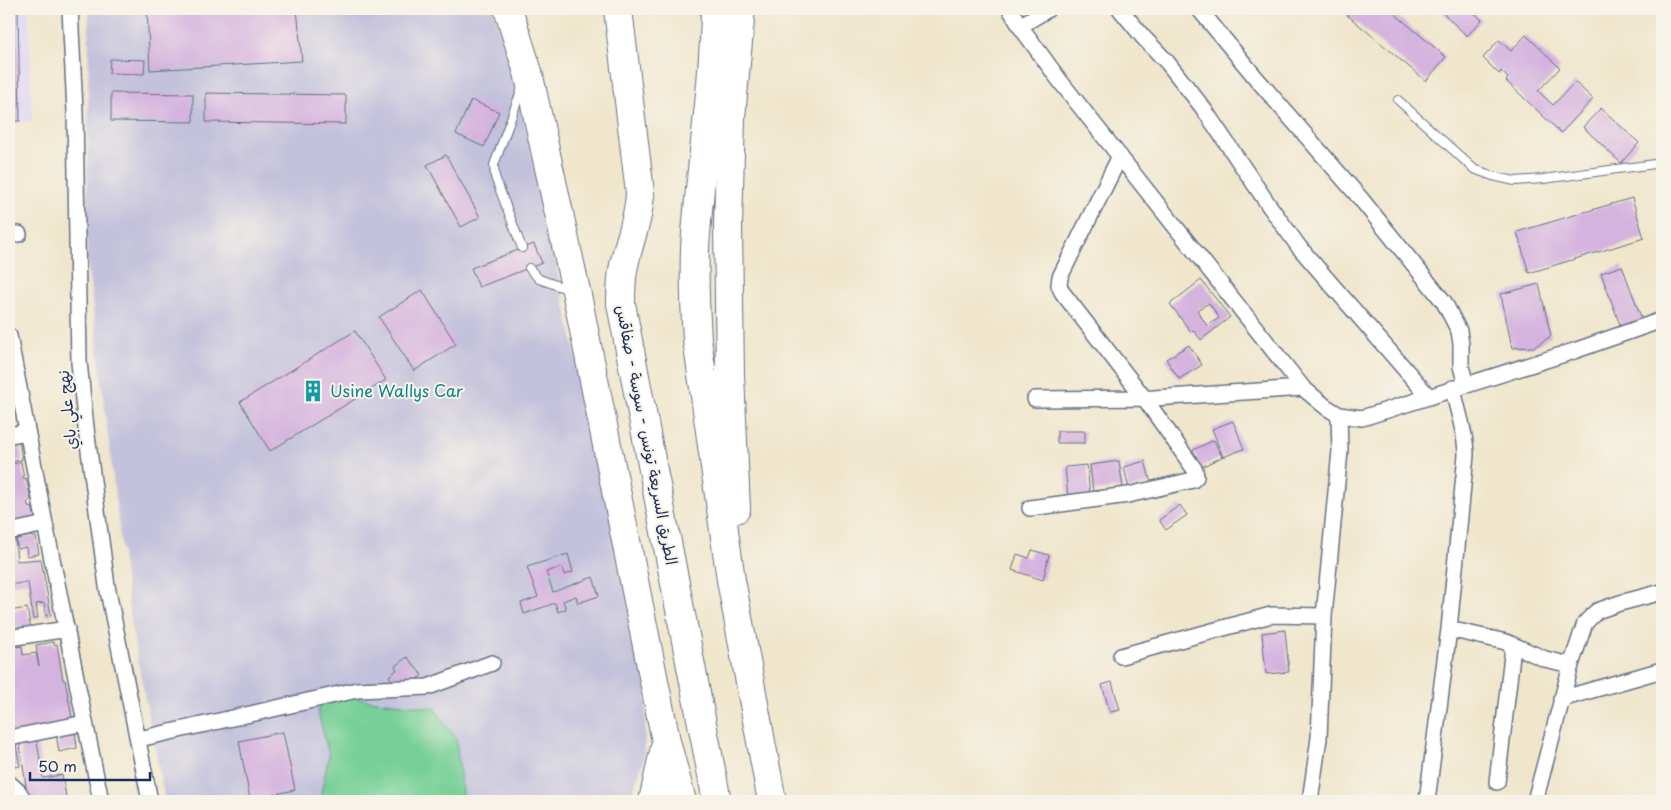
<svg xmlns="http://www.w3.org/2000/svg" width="1671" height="810" font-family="'Playpen Sans','Playpen Sans Arabic',sans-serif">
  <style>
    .built { fill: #ded5f5 }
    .industrial { fill: #c3c1db }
    .green { fill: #77d097; stroke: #49807a }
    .building { fill: #d5b3df; fill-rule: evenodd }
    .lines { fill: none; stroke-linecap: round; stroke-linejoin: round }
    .lane-casing { stroke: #656f84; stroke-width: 10 }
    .street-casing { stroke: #656f84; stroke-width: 18 }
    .highway-casing { stroke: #656f84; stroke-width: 30 }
    .lane { stroke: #fff; stroke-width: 8 }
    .street { stroke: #fff; stroke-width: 15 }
    .highway { stroke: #fff; stroke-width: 28 }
    .labels { text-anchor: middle; stroke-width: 4; stroke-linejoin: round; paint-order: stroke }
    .culture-label { font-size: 16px; fill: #0d838f; stroke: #f7f3e8; text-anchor: start }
    .street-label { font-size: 16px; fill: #1b2f5e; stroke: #f7f3e8 }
  </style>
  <rect width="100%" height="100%" fill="#f7f3e8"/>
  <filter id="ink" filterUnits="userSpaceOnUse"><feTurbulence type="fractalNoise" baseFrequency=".02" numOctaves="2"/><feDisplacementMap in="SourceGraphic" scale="10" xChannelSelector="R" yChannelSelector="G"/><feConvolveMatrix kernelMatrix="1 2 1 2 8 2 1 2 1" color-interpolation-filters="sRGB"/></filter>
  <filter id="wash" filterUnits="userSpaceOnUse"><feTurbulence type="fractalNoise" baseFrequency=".0096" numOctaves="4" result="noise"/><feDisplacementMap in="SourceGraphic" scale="20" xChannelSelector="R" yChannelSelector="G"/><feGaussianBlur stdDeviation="1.12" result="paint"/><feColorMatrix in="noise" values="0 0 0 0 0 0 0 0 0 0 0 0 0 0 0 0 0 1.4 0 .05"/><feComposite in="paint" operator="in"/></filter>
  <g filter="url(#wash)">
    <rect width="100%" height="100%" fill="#efe6cc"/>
    <path class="built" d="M9 9H29L32 121 9 125Z"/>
    <path class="industrial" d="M89 9H492L509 50 647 678 644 759 629 801H165L130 620 87 259Z"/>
    <path class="green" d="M341 694 368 700 434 708 456 739 463 801H327L321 794 329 755 318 712 320 702Z"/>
    <g id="blocks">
      <path class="building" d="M9 9H18L20 121H9Z
        M147 9H297L302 61 150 70Z
        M1340 9H1389L1446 57 1426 81Z
        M1439 9H1470L1482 20 1467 36Z
        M1526 35 1560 68 1538 91 1553 105 1575 82 1593 99 1561 133 1506 81 1508 78 1501 71 1499 74 1483 58 1499 40 1511 51Z
        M110 59 145 60 144 74 109 73Z
        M111 93 193 94V122L111 121Z
        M206 93 346 95V124L206 122Z
        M471 100 499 112 484 147 456 134Z
        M1601 108 1639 143 1621 163 1583 127Z
        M446 155 480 217 461 227 427 165Z
        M1632 198 1644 238 1529 273 1517 232Z
        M534 244 542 263 479 287 471 268Z
        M1622 266 1644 325 1623 333 1601 273Z
        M1201 280 1230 317 1201 340 1193 330 1191 332 1170 304ZM1209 303 1219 318 1207 326 1197 310Z
        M1539 284 1551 336 1534 347 1512 348 1501 294Z
        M422 290 456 344 414 371 379 317Z
        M355 331 386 380 270 451 240 402Z
        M1189 345 1202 365 1179 379 1166 359Z
        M1233 421 1244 449 1223 457 1212 429Z
        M1057 431H1085V443H1057Z
        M19 439 22 460 9 462V441Z
        M1214 440 1222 457 1201 467 1193 450Z
        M1119 461 1123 488 1093 491 1090 465Z
        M1145 461 1151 483 1129 489 1124 467Z
        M21 462 24 479 26 478 31 499 27 503 29 508 32 507 36 522 9 528V465Z
        M1087 465 1090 495 1068 498 1065 467Z
        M1180 505 1187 515 1166 530 1159 520Z
        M31 536 32 537H36L39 554 27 556 26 547 18 549 16 539Z
        M15 539 17 561 41 559 51 615 46 616 44 603 36 604 38 618 33 619 28 582 9 585V541Z
        M1032 550 1049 555 1043 580 1012 570 1017 554 1029 558Z
        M568 554 573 572 564 575 562 567 546 572 553 592 593 577 599 596 578 603 576 596 563 601 566 609 558 612 555 603 524 614 521 603 538 597 527 567Z
        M27 608 31 630 12 634 10 626H9V611Z
        M1285 630 1289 672 1266 674 1262 633Z
        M15 642 17 647 22 646 23 655 36 653 39 666 36 645 53 642 54 645 57 644 63 680H65L73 723 9 735V643Z
        M407 657 422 675 410 685 399 689 389 676 397 670 395 666Z
        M1112 682 1120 710 1110 712 1102 685Z
        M75 730 77 748 59 752 56 734Z
        M283 732 295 790 250 799 239 741Z
        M36 736 43 778 62 775 67 801H26L23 787 26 786 19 739Z
        M16 746 20 766 9 768V747Z"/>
    </g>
  </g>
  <g filter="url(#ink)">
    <use href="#blocks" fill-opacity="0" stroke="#656f84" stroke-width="1"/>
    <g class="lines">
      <g class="lane-casing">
        <path id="lane" d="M1398 100 1474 169 1493 176 1515 181 1543 179 1662 163
          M522 248 495 177 494 165 522 88
          M529 268 539 279 570 290"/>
      </g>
      <g class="street-casing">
        <path id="street" d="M70 9 75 111 79 362 86 428 107 586 150 801
          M1010 9 1020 26 1060 81 1303 388 1326 407 1339 415 1362 418 1574 351 1662 320
          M1120 9 1143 37 1167 62 1203 108 1268 204 1299 247 1429 397
          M1199 9 1256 78 1361 199 1444 302 1459 331 1461 344V366L1466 385
          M1020 26 1048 9
          M9 235 19 234
          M9 336 45 524 101 801
          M1035 399 1154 398 1303 388
          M9 435 27 432
          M1030 508 1128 495 1193 480 1196 477 1195 470 1145 399 1062 292 1059 285 1060 277 1120 156
          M9 532 45 524
          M1449 629 1506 642 1545 659 1571 665
          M9 638 67 629
          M1121 656 1271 615 1324 616
          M1561 699 1662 670
          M9 738 85 723
          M139 739 357 690 428 687 492 663
          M1497 782 1513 647
          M9 783 19 792 24 801
          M1310 801 1319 738 1324 616 1340 451 1339 415
          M1427 801 1449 629 1466 455C1466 432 1457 411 1453 388
          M1535 801 1571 665 1585 623 1597 611 1620 603 1662 592"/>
      </g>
      <g class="highway-casing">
        <path id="highway" d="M508 9 528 72 578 300 666 741 682 801
          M618 9 640 193C639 219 629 241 624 265 621 278 621 291 621 304L717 801
          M715 9C714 89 700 168 695 248 694 278 695 308 697 339L731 580 772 801
          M736 509 730 375 728 225 731 117 741 9
          M653 801 665 747"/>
      </g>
      <use href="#lane" class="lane"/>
      <use href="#street" class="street"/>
      <use href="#highway" class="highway"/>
    </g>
  </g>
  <defs>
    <g id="building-bare" transform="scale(1.725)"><path d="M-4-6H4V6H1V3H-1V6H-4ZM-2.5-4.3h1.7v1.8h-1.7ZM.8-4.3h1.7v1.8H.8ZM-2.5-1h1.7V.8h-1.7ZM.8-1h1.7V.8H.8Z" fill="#0f9aa8" stroke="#f7f3e8" stroke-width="2.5" paint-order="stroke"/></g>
  </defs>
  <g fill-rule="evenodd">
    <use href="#building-bare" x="313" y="391"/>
  </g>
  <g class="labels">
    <g class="culture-label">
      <text x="330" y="397">Usine Wallys Car</text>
    </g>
    <g class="street-label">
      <text transform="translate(67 410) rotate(-96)" y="6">نهج علي باي</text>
      <text transform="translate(647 435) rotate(79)" y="6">الطريق السريعة تونس - سوسة - صفاقس</text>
    </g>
  </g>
  <rect width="1671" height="810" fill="none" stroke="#f7f3e8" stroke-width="30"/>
  <path d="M30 772v8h120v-8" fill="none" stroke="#1b2f5e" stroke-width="2.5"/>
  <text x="38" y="772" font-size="15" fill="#1b2f5e" stroke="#f7f3e8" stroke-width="4" paint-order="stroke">50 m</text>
</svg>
